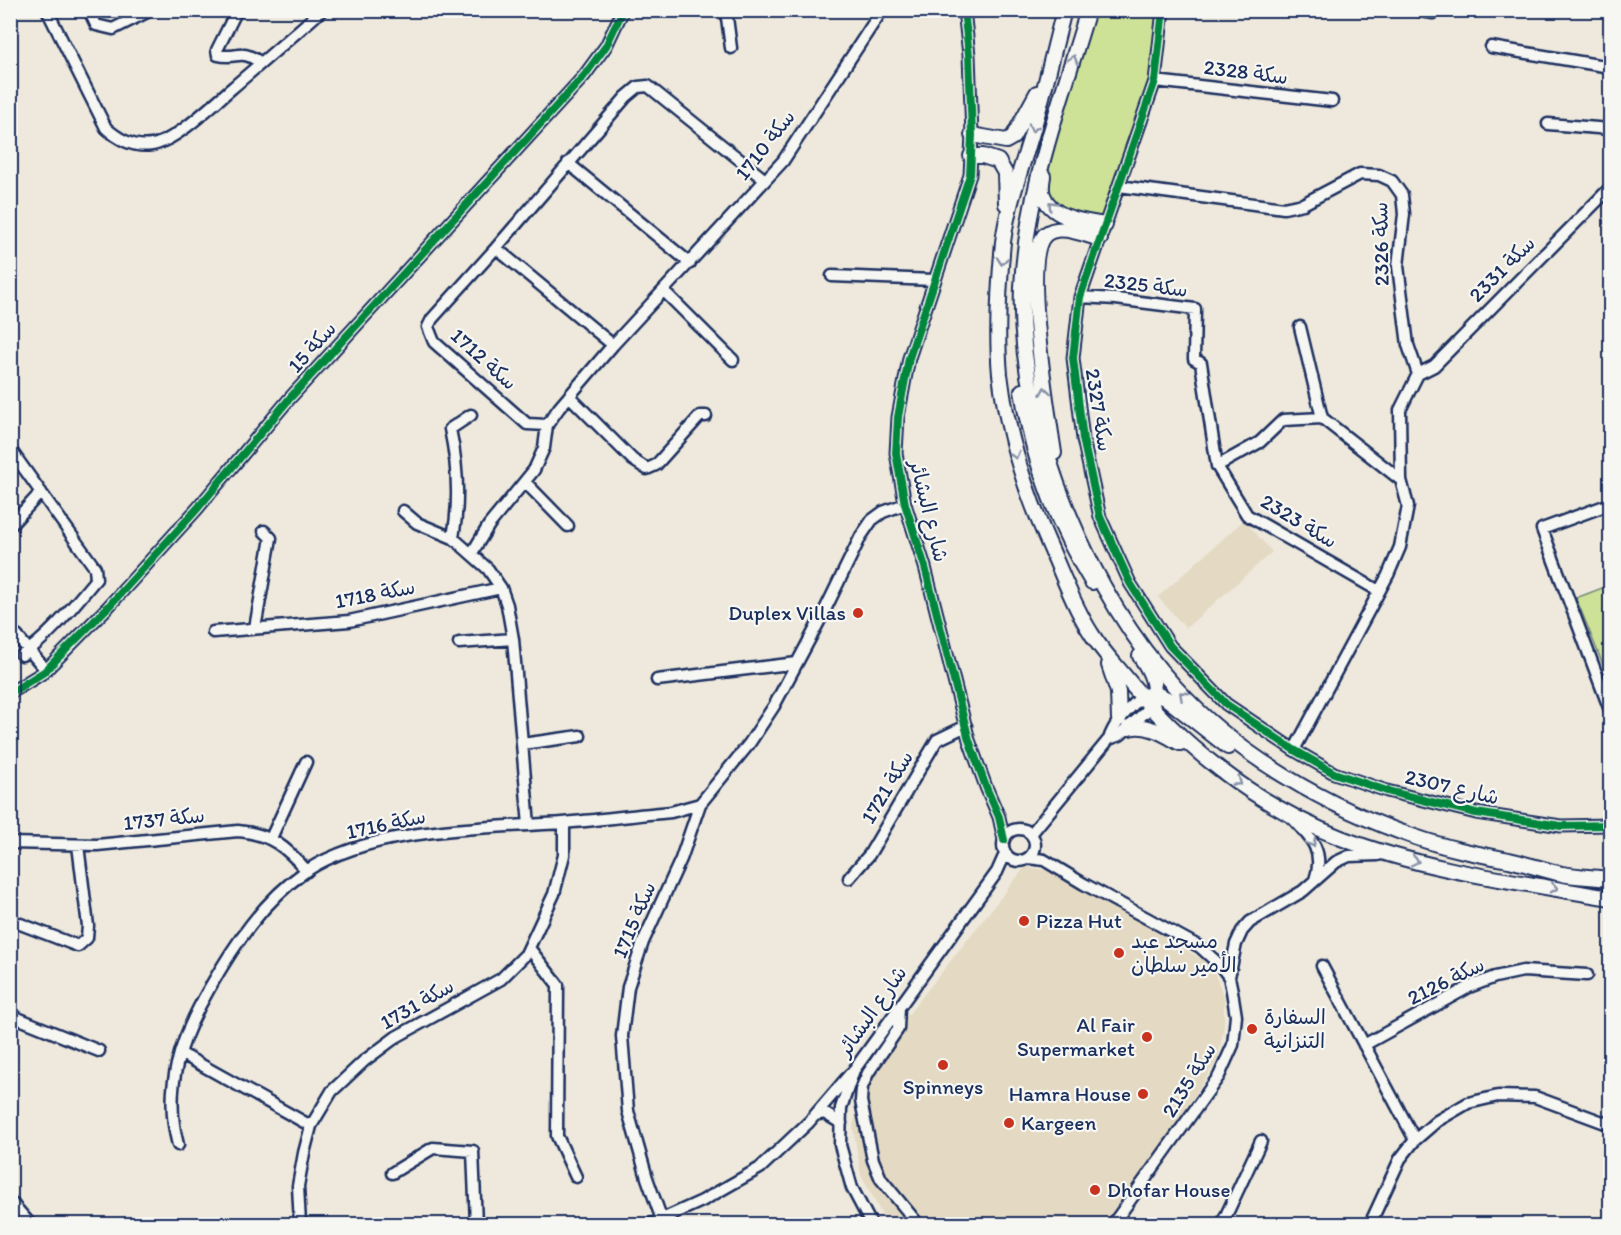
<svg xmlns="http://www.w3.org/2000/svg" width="1621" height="1235" font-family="Itim,'Playpen Sans Arabic',sans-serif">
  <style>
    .built { fill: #e4d9c2 }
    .green { fill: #cde297; stroke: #74887a; stroke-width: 1.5 }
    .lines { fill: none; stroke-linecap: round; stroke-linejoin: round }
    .street-casing { stroke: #1b2f5e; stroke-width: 15 }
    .secondary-casing { stroke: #1b2f5e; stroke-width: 18 }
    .street { stroke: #f6f6f2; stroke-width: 10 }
    .secondary { stroke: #f6f6f2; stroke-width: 14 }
    .cycleway-casing { stroke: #f6f6f2; stroke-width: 11 }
    .cycleway { stroke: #00873e; stroke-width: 8 }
    .oneway { stroke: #8892a8 }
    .poi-dot { fill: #c8321e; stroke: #f6f6f2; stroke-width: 2 }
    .labels { text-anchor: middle; stroke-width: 4.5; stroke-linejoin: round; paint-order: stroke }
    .street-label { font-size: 21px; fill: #1b2f5e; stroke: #f6f6f2 }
    .poi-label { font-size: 21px; fill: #1b2f5e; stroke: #f6f6f2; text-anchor: start }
  </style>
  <rect width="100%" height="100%" fill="#eee9dc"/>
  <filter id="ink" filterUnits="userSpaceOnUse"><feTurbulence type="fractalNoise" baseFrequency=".0167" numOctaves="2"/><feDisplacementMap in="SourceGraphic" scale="12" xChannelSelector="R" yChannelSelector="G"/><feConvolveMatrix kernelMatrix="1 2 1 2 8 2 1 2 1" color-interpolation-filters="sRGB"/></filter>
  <g filter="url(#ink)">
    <path class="built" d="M1244 520 1272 552 1186 628 1158 597Z
      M1025 867 1056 872 1211 965 1224 997V1025L1218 1059 1180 1118 1105 1224H887L861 1175 853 1127 862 1084 885 1044Z"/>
    <path class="green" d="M1090 11H1162L1154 80 1104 223 1051 205 1044 177Z
      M1610 585V682L1576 598Z"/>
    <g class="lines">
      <g class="street-casing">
        <path id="street" d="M47 10 106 128C118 139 134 148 152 145 176 141 212 105 231 89 261 63 292 37 322 10
          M89 10 96 25 113 29 151 10
          M237 10 217 50 218 55C239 60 238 47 261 63
          M726 10 731 48
          M964 10 969 55 972 135 970 175 909 358 898 417 896 453 905 504 925 567 969 740 986 787 999 817 1004 840
          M1163 10 1155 81 1080 297 1073 358 1083 439 1100 517 1130 583 1170 646 1226 704 1294 750 1334 773 1387 791 1476 813 1561 826 1610 825
          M1416 10 1433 13
          M1491 47 1610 67
          M1155 81 1332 101
          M1548 124 1610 129
          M568 163 690 263
          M1119 186 1284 208 1303 204 1360 174 1379 175 1392 181 1402 195 1404 214 1398 266 1408 345 1418 374
          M496 248 613 345
          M832 276 934 280
          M664 291 733 360
          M1080 297 1116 299 1195 309 1194 359 1201 363 1217 466 1247 515 1379 591
          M1300 327 1322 418
          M1418 374 1434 366 1610 188
          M569 396 633 460 647 469 656 465 700 416H706
          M547 425 527 424 434 342 428 327 432 319 496 248 626 97 638 87 648 86 765 180
          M10 449 95 568 96 579C73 606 51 635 22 655
          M1217 466 1260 442 1283 420 1322 418 1401 480
          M525 482 568 526
          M1610 504 1542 529 1610 710
          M403 511 417 523 453 538 488 569 501 588 507 605 513 639 529 825
          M10 526 41 492
          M453 538C460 500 458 466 450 429L471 415
          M472 553 489 525 534 470 544 448 547 425 559 408 613 345 783 161 882 10
          M10 628 46 670
          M255 628 271 538 264 531
          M213 632 349 621 501 588
          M459 643 513 639
          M657 680 797 663
          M10 693 44 672 108 607 197 509 290 398 584 76 606 46 623 10
          M1109 739 1120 735 1151 707
          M522 744 580 736
          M1294 750 1388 575 1400 547 1408 506 1401 480 1400 410 1418 374
          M1292 818C1311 838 1325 851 1315 880
          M1003 845a16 16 0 1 1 32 0a16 16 0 1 1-32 0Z
          M1031 834 1109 739C1115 721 1128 710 1141 697
          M271 838 306 762
          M10 843 97 845 238 831C271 834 286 847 307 871
          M1030 858 1044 860 1084 884 1200 947 1220 965 1229 977 1232 991 1236 1016 1233 1045 1219 1076 1113 1224
          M849 878 869 855 937 740 966 726
          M10 920 78 946 87 938 88 926 78 845
          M529 948 558 985 557 1136 576 1177
          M1322 966 1415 1140
          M1229 977 1236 944 1242 931 1250 922 1303 891 1336 862 1349 856 1378 855
          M899 1007 898 1029 868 1073 862 1087 861 1101 873 1160 881 1179 918 1224
          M10 1015 99 1051
          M1364 1045 1469 987 1495 977 1523 971 1587 975
          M180 1053 311 1126
          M815 1115 824 1113 841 1123
          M178 1145C163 1088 180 1039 209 989 234 945 263 901 306 871 373 827 485 828 563 823 599 820 635 815 671 812L700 804
          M392 1173 433 1148 473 1151 476 1224
          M10 1201 30 1224
          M662 1220 647 1178 628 1111 622 1036 628 987 643 942 681 859 700 804 749 744 774 706 821 618 861 536 872 520 883 512 905 504
          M300 1224 298 1186 304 1153 311 1126 332 1091 364 1061 396 1037 501 979 526 954 554 894 564 855V823
          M651 1224 702 1201 760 1168 809 1122 850 1074
          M871 1224 852 1188 840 1145 841 1108 854 1070 997 872 1005 854
          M1222 1224 1261 1141
          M1370 1224 1400 1159 1415 1140 1437 1121 1468 1103 1498 1096 1535 1097 1608 1124"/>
      </g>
      <g class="secondary-casing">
        <path id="secondary" d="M1064 10C1054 49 1045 88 1034 126 1023 165 1008 202 1003 242 999 285 996 331 1000 374 1007 433 1024 488 1048 542 1062 573 1073 605 1091 633 1100 648 1111 660 1122 673 1180 745 1254 804 1341 838 1426 871 1520 882 1610 898
          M1088 10C1061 102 1026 191 1022 287 1019 364 1039 441 1068 512 1094 575 1129 637 1175 687 1236 755 1329 808 1415 837 1446 848 1477 854 1509 860 1527 864 1544 870 1562 874 1578 877 1595 877 1610 879
          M972 135 1006 141 1013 137 1037 93
          M971 156H983L998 161 1005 173 1006 204
          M1043 176C1042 182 1041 190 1043 195 1052 219 1083 221 1105 225
          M1022 391C1033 461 1055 522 1092 582
          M1054 453C1049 418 1020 255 1046 234 1060 223 1085 235 1100 239
          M1140 656C1152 673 1158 687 1151 707
          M1109 665 1118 692 1119 719
          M1148 695H1158L1167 699 1228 747
          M1129 728C1147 723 1164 734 1180 743"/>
      </g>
      <use href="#street" class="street"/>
      <use href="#secondary" class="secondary"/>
      <g class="cycleway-casing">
        <path id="cycleway" d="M964 10 969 55 972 135 970 175 909 358 898 417 896 453 905 504 925 567 969 740 986 787 999 817 1004 840
          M1163 10 1155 81 1080 297 1073 358 1083 439 1100 517 1130 583 1170 646 1226 704 1294 750 1334 773 1387 791 1476 813 1561 826 1610 825
          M10 693 44 672 108 607 197 509 290 398 584 76 606 46 623 10"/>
      </g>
      <use href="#cycleway" class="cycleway"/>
    </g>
    <defs><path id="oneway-chevron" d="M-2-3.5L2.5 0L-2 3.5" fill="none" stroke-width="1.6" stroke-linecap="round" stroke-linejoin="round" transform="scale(1.5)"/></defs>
    <g class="oneway">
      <use href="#oneway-chevron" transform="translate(1073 59) rotate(-73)"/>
      <use href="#oneway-chevron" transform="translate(1033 128) rotate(107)"/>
      <use href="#oneway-chevron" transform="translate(1052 205) rotate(-134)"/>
      <use href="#oneway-chevron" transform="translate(1002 261) rotate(95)"/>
      <use href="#oneway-chevron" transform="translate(1045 391) rotate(-99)"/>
      <use href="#oneway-chevron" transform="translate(1015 455) rotate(75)"/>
      <use href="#oneway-chevron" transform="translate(1183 695) rotate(-137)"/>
      <use href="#oneway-chevron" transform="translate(1238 782) rotate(36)"/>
      <use href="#oneway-chevron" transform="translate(1312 843) rotate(61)"/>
      <use href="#oneway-chevron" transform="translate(1415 861) rotate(12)"/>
      <use href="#oneway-chevron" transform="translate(1554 888) rotate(10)"/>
    </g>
  </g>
  <g class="poi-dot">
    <circle cx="858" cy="613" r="6"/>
    <circle cx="1024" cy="921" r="6"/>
    <circle cx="1119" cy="953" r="6"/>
    <circle cx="1252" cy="1029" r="6"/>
    <circle cx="1147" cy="1037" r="6"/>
    <circle cx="943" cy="1065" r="6"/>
    <circle cx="1143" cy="1094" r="6"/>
    <circle cx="1009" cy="1123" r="6"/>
    <circle cx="1095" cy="1190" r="6"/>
  </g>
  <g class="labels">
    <g class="street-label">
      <text transform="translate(1246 72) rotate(7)" y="7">سكة 2328</text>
      <text transform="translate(765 145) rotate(-52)" y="7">سكة 1710</text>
      <text transform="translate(1381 244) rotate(-91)" y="7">سكة 2326</text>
      <text transform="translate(1502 269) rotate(-45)" y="7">سكة 2331</text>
      <text transform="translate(1146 285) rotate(7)" y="7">سكة 2325</text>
      <text transform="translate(312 347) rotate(-48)" y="7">سكة 15</text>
      <text transform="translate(484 359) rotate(42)" y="7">سكة 1712</text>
      <text transform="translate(1099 410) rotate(81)" y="7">سكة 2327</text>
      <text transform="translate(929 511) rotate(76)" y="7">شارع البشائر</text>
      <text transform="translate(1299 521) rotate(31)" y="7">سكة 2323</text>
      <text transform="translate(375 594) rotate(-11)" y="7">سكة 1718</text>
      <text transform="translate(887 787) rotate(-59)" y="7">سكة 1721</text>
      <text transform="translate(1452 787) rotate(13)" y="7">2307 شارع</text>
      <text transform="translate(164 819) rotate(-6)" y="7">سكة 1737</text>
      <text transform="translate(386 824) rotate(-12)" y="7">سكة 1716</text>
      <text transform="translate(634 920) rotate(-67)" y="7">سكة 1715</text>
      <text transform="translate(1446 981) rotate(-26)" y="7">سكة 2126</text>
      <text transform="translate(417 1004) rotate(-30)" y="7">سكة 1731</text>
      <text transform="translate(872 1011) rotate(-55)" y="7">شارع البشائر</text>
      <text transform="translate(1189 1080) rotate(-58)" y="7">سكة 2135</text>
    </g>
    <g class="poi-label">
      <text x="846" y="620" text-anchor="end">Duplex Villas</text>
      <text x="1036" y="928">Pizza Hut</text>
      <text x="1131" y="948">مسجد عبد<tspan x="1131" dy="24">الأمير سلطان</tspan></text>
      <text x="1264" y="1024">السفارة<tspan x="1264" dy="24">التنزانية</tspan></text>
      <text x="1135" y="1032" text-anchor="end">Al Fair<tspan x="1135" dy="24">Supermarket</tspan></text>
      <text x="943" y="1094" text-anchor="middle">Spinneys</text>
      <text x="1131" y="1101" text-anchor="end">Hamra House</text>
      <text x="1021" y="1130">Kargeen</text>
      <text x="1107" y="1197">Dhofar House</text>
    </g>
  </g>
  <rect width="1621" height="1235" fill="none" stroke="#f6f6f2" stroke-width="36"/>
  <rect x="18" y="18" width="1585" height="1199" fill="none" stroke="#1b2f5e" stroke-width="2" filter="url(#ink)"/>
</svg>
